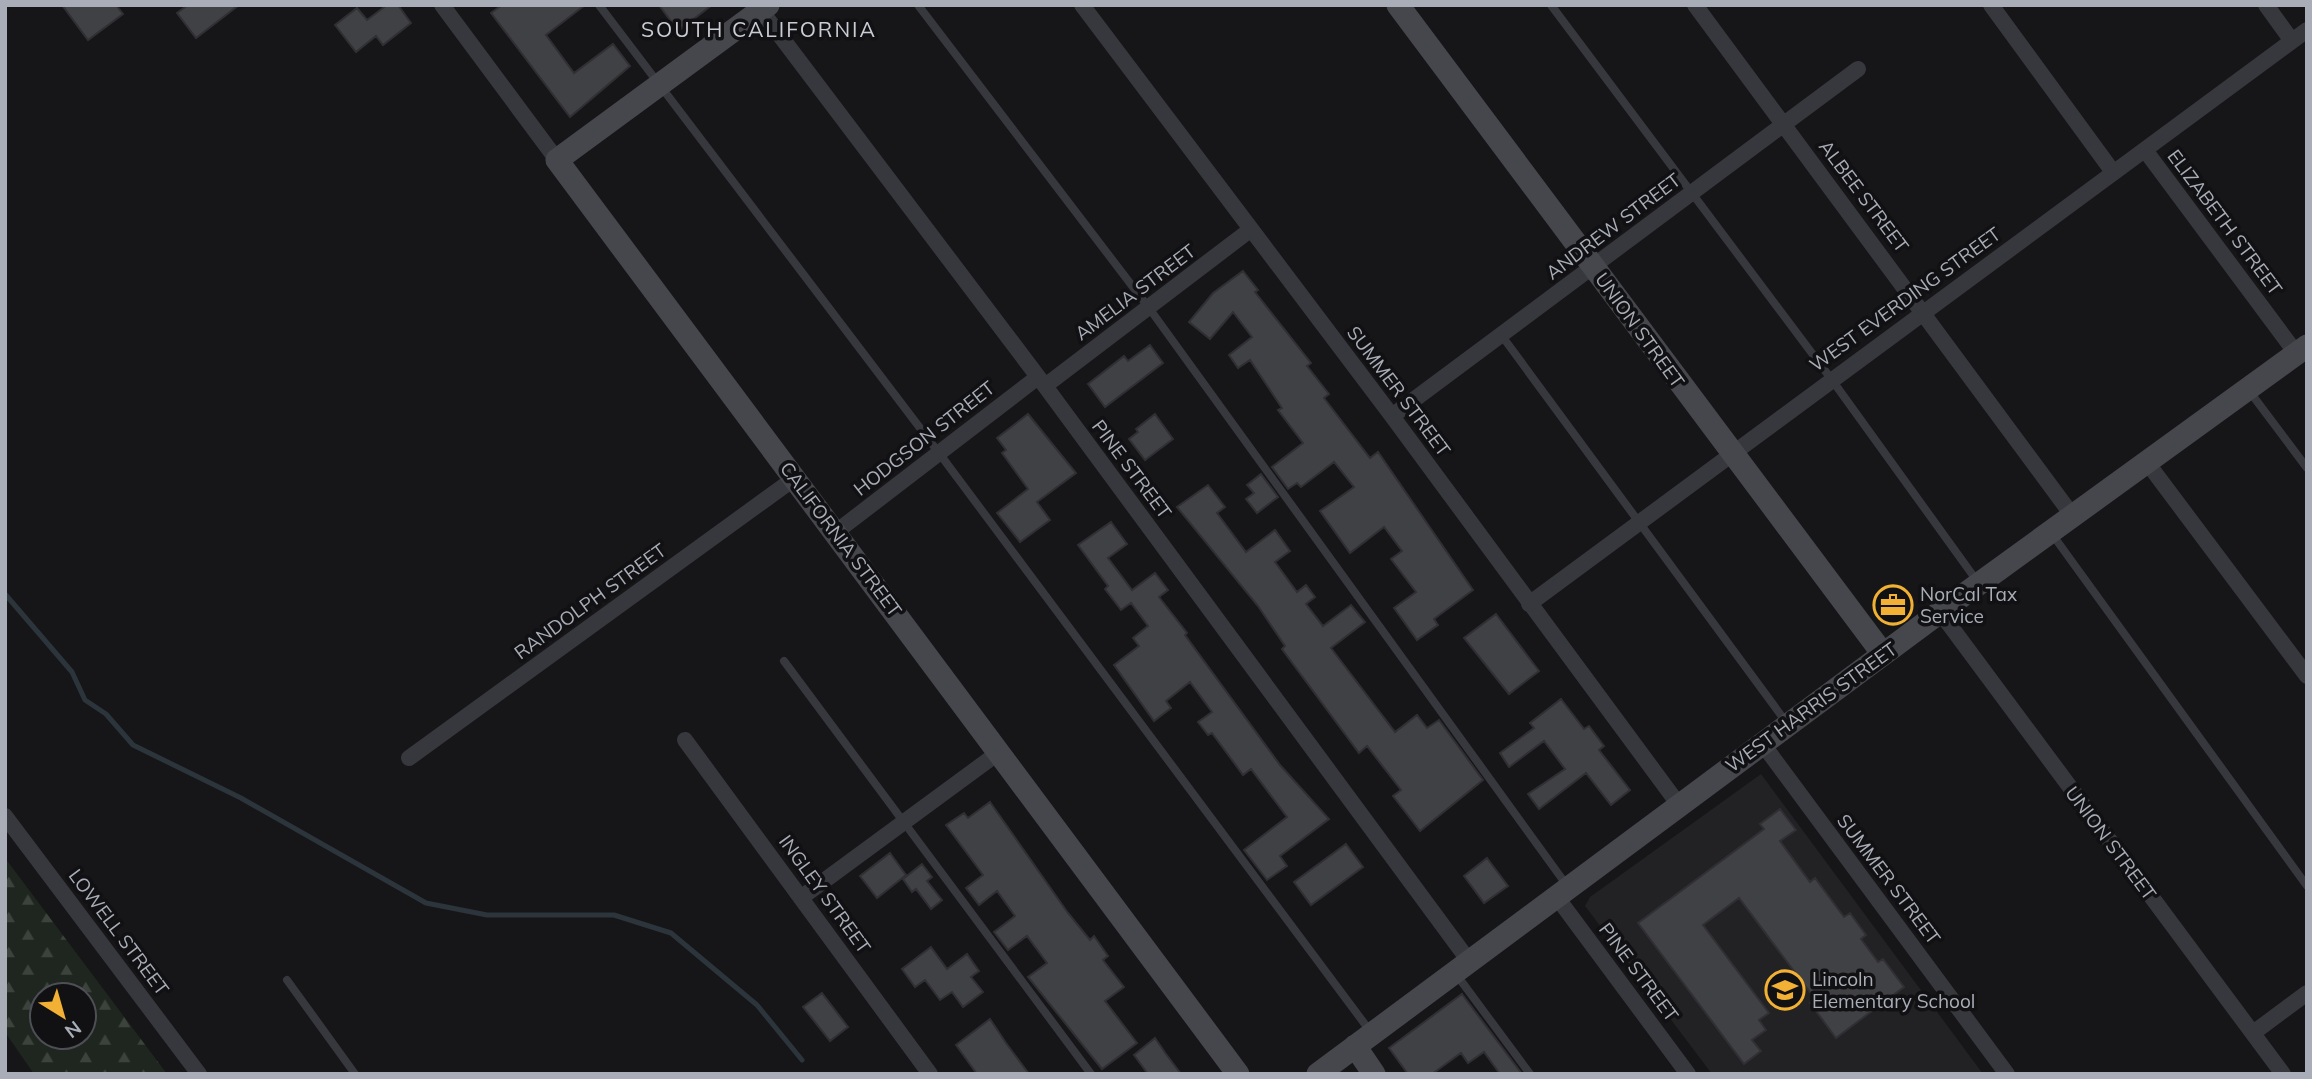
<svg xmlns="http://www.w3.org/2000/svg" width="2312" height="1079" font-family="Mulish,sans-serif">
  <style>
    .built { fill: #222225 }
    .forest { fill: url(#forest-firs); fill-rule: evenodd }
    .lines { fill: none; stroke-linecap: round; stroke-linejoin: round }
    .stream { stroke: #2c353c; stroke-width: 5 }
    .building { fill: #404145; stroke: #303034; stroke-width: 2 }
    .lane { stroke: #37383d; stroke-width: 8 }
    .street { stroke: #37383d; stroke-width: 16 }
    .secondary { stroke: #45474d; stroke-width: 23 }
    .labels { text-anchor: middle; stroke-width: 7; stroke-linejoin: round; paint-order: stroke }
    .street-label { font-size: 19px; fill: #a8adb8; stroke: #111113 }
    .poi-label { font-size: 19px; fill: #a8adb8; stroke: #111113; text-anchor: start }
    .neighbourhood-label { font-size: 21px; letter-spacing: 2px; fill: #c9ccd4; stroke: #111113 }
  </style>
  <defs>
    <pattern id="forest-firs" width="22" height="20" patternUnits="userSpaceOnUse" patternTransform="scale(1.75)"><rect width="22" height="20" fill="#1e261f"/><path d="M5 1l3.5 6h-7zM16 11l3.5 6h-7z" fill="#3c433d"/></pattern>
  </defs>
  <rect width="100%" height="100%" fill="#161618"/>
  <path class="built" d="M1761 774 1983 1074H1712L1585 906 1590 897Z"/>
  <path class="forest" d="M5 858 167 1074H34L5 1032ZM42 995H84V1037H42Z"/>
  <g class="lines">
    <path class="stream" d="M5 594 72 672 85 700 106 714 133 745 241 798 426 903 487 915H614L671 933 757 1005 802 1060"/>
  </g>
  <path class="building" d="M62 5H116L123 14 88 40Z
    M188 5H239L196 38 177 13Z
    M387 5H398L411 23 383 45 376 36 356 52 335 25 357 8 367 20Z
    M502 5H585L546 35 574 73 613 44 630 66 570 117 491 13Z
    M659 5H712L678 31Z
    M1243 271 1258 290 1255 292 1311 363 1307 366 1329 394 1324 398 1370 458 1378 452 1473 590 1434 619 1438 625 1417 640 1394 608 1416 592 1391 559 1402 551 1384 527 1350 553 1320 511 1354 487 1334 462 1301 487 1297 483 1288 489 1272 467 1303 443 1278 410 1282 408 1250 360 1238 368 1229 355 1252 337 1233 312 1210 339 1189 322 1213 293Z
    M1150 345 1163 363 1105 407 1088 384 1124 356 1128 361Z
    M1028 414 1076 473 1037 502 1050 520 1020 542 997 513 1028 489 1002 453 1006 450 997 438Z
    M1155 414 1173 439 1145 460 1129 439 1138 432 1136 429Z
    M1261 474 1278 497 1257 513 1246 499 1254 493 1247 485Z
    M1208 485 1225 507 1217 513 1246 552 1275 530 1290 551 1275 562 1297 592 1306 585 1315 597 1306 604 1323 626 1351 605 1365 622 1331 648 1395 732 1417 715 1427 728 1439 720 1483 780 1420 831 1393 796 1401 790 1367 746 1359 753 1282 649 1285 646 1258 606 1177 507Z
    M1111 522 1127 544 1108 558 1132 590 1155 573 1168 590 1159 597 1187 633 1185 635 1280 765 1329 819 1280 856 1287 866 1267 880 1244 850 1287 817 1251 769 1243 775 1212 733 1208 735 1198 722 1212 712 1190 682 1166 701 1171 708 1154 721 1114 665 1139 646 1133 638 1148 626 1131 603 1121 610 1105 589 1108 586 1078 545Z
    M1496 614 1539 671 1509 694 1464 638Z
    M1561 699 1584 729 1589 726 1604 746 1599 750 1630 790 1611 805 1586 773 1539 809 1528 794 1565 769 1544 741 1509 767 1500 753 1534 728 1530 723Z
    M990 802 1068 913 1090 940 1094 936 1108 956 1103 960 1124 987 1105 1001 1137 1043 1102 1069 1028 977 1047 963 1027 936 1008 950 994 932 1015 916 997 891 979 905 966 888 983 875 946 825 964 813 968 818Z
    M1780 809 1796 830 1780 841 1810 882 1815 878 1844 917 1850 913 1866 935 1861 939 1878 962 1883 959 1904 987 1836 1038 1810 1003 1815 999 1739 898 1703 925 1769 1013 1759 1020 1766 1030 1752 1040 1761 1051 1744 1064 1638 923 1764 829 1760 824Z
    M1346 844 1363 867 1311 905 1294 882Z
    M890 853 906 875 877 898 860 876Z
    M1487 858 1508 886 1484 903 1464 876Z
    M922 864 932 877 927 881 942 900 931 909 916 889 912 892 903 879Z
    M931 947 947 969 967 954 979 971 971 977 983 992 963 1007 952 992 940 1000 925 980 915 987 902 969Z
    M822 993 848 1027 830 1041 803 1007Z
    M1462 994 1522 1074H1500L1484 1052 1468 1063 1461 1053 1432 1074H1408L1389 1048Z
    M990 1019 1006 1043 1029 1074H977L956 1045Z
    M1155 1038 1166 1054 1181 1074H1148L1134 1055Z"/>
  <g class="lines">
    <path class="lane" d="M599 5 939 453 1370 1031
      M918 5 1149 308 1568 887
      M1551 5 1832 380 1977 581
      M1502 336 1786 722
      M2250 392 2307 468
      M2052 534 2307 886
      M784 661 1091 1074
      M1456 974 1530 1074
      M287 980 355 1074"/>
    <path class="street" d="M442 5 557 160
      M757 5 1045 386 1469 961
      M1082 5 1392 416 1679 805
      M1695 5 2072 515
      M1991 5 2113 172
      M2266 5 2292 41
      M2145 150 2296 353
      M1045 386 1250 230
      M1392 416 1858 69
      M2146 461 2307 676
      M836 532 1038 377
      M1529 604 2307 30
      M1940 612 2283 1074
      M685 740 930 1074
      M1762 743 2007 1074
      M409 758 795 478
      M5 816 199 1074
      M1556 896 1688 1074
      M802 897 998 753
      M2253 1033 2307 993"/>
    <path class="secondary" d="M768 5 557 160 1238 1074
      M1398 5 1883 654
      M1355 1046 1374 1074
      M1318 1074 1940 612 2307 346"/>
  </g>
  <defs>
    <g id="office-ring" transform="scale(2.0125)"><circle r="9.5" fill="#111113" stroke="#f2b134" stroke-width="1.5"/><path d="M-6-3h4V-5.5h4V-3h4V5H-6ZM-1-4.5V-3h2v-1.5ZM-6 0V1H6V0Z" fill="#f2b134"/></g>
    <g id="school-ring" transform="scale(2.0125)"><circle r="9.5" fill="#111113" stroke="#f2b134" stroke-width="1.5"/><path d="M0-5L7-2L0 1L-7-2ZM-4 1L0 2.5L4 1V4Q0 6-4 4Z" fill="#f2b134"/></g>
  </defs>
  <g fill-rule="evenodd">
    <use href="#office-ring" x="1893" y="605"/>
    <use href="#school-ring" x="1785" y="990"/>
  </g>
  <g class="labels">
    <g class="street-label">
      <text transform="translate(1864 196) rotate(53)" y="7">ALBEE STREET</text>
      <text transform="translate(2225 222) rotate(53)" y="7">ELIZABETH STREET</text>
      <text transform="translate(1613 226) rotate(-37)" y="7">ANDREW STREET</text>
      <text transform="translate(1135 292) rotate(-37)" y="7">AMELIA STREET</text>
      <text transform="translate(1905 299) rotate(-36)" y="7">WEST EVERDING STREET</text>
      <text transform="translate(1640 330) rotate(54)" y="7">UNION STREET</text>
      <text transform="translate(1399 391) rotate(53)" y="7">SUMMER STREET</text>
      <text transform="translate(924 438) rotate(-38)" y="7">HODGSON STREET</text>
      <text transform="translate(1132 469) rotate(53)" y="7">PINE STREET</text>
      <text transform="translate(841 539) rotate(53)" y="7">CALIFORNIA STREET</text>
      <text transform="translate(590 601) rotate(-36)" y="7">RANDOLPH STREET</text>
      <text transform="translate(1811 707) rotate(-36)" y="7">WEST HARRIS STREET</text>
      <text transform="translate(2111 843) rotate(53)" y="7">UNION STREET</text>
      <text transform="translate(1889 879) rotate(53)" y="7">SUMMER STREET</text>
      <text transform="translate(825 894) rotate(54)" y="7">INGLEY STREET</text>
      <text transform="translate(119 932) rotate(53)" y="7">LOWELL STREET</text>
      <text transform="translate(1639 972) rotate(53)" y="7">PINE STREET</text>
    </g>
    <g class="poi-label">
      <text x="1920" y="601">NorCal Tax<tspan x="1920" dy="22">Service</tspan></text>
      <text x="1812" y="986">Lincoln<tspan x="1812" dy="22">Elementary School</tspan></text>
    </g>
    <g class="neighbourhood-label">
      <text x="759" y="37">SOUTH CALIFORNIA</text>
    </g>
  </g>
  <rect width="2312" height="1079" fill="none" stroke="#a8adb8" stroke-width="14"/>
  <g transform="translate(63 1016) rotate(143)"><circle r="33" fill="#111113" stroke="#4d4f55" stroke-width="2"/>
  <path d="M0-5L12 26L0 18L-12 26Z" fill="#f2b134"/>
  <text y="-10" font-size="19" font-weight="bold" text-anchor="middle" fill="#a8adb8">N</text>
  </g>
</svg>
